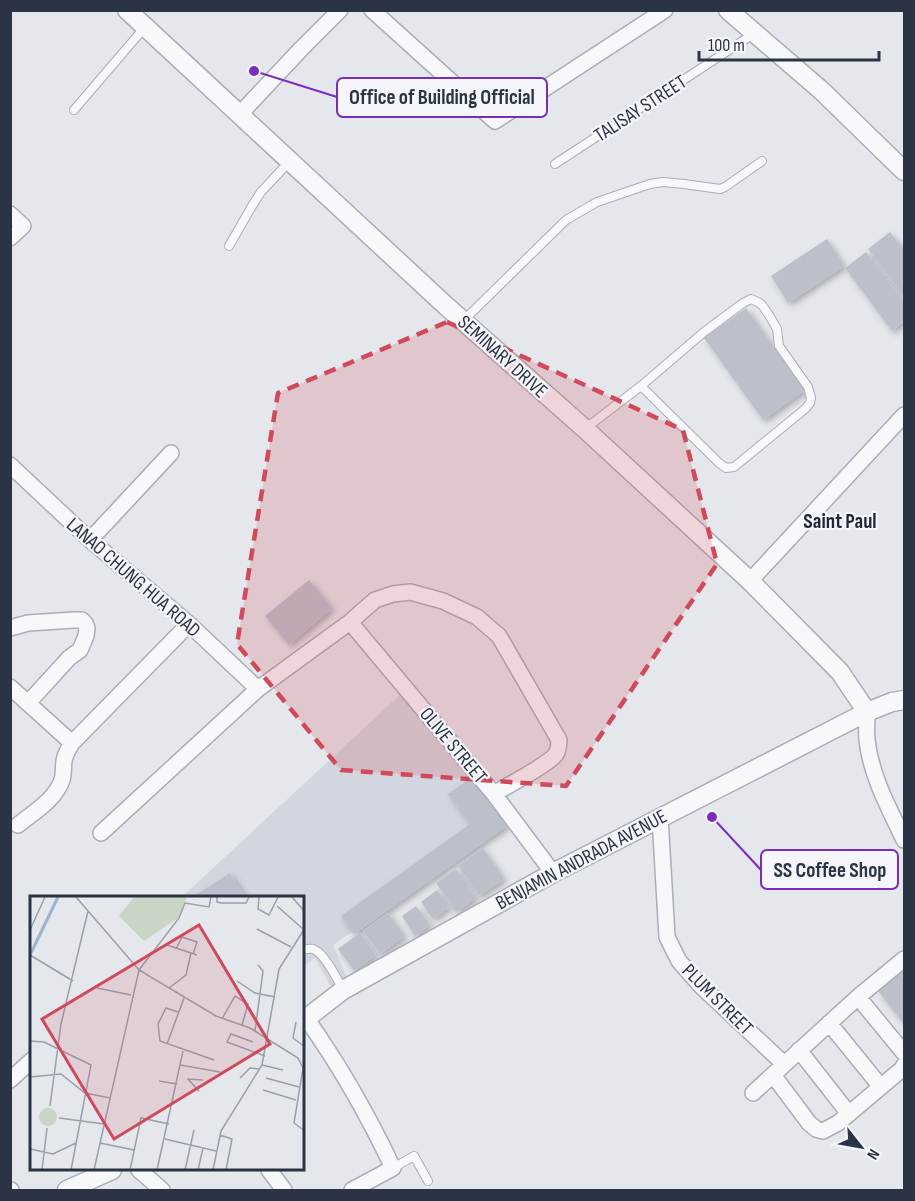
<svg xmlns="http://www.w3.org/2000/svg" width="915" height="1201" font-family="'Sofia Sans Condensed',sans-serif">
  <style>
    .built { fill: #d2d6de }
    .building { fill: #bbc0ca; filter: url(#shadow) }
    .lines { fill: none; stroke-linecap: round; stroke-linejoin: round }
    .service-casing { stroke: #a9aeb7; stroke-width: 10 }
    .minor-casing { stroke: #a9aeb7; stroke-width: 18 }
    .tertiary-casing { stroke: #a9aeb7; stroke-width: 21 }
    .service { stroke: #f7f8fa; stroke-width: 8 }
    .minor { stroke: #f7f8fa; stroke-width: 15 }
    .tertiary { stroke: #f7f8fa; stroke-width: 18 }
    .marked { fill: #d1495b; fill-opacity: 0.2; stroke: #d1495b; stroke-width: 4.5; stroke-dasharray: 12 8; stroke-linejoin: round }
    .labels { text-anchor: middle; stroke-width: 4.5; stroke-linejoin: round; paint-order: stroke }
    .street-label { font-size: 20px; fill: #2b3445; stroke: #f4f6f9 }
    .neighbourhood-label { font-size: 21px; font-weight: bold; fill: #1d2536; stroke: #f4f6f9 }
    .inset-river { fill: none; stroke: #9fb4cc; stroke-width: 3 }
    .inset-road { fill: none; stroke: #9a9fa9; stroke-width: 1.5 }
    .view { fill: #d1495b; fill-opacity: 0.15; stroke: #d1495b; stroke-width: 3 }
    .inset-edge { fill: none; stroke: #2b3445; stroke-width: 3 }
    .leader { fill: none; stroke: #7b2cbf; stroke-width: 2 }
    .callout-dot { fill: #7b2cbf; stroke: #f4f6f9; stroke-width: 2 }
    .callout { fill: #f4f6f9; stroke: #7b2cbf; stroke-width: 2 }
    .callout-label { font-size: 21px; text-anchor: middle; font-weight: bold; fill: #2b3445 }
  </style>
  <defs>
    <filter id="shadow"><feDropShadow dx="3" dy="3" stdDeviation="3" flood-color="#0004"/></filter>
  </defs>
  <rect width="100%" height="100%" fill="#e4e7ec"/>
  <path class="built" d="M404 691 508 825 333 945 346 976 331 987 315 958 303 967V898H186L184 895Z"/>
  <path class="building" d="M890 232 904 250V297L868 249Z
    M827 239 844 266 788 303 771 276Z
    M866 252 904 302V321L892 331 845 268Z
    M746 308 805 390 763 420 704 338Z
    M309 580 332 608 289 645 265 616Z
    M472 777 508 825 354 934 341 916 470 824 448 794Z
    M483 848 504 879 479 896 458 866Z
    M456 869 476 898 456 912 436 883Z
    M230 873 246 898H191Z
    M437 890 449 907 433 919 421 902Z
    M416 906 430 925 415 936 402 916Z
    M388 913 405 936 380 954 363 931Z
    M360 933 376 955 354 971 338 949Z
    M904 970V1024L878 991Z"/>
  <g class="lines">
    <g class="service-casing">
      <path id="service" d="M74 110 145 27
        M555 164 755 33
        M229 246 252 206 261 192 289 162
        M463 321 566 220 597 202 650 184 663 182 684 184 720 189 725 187 762 161
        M586 428 641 386 704 332 743 303 751 299 758 302 762 305 769 315 777 329 779 346 808 387 811 398 810 403 805 409 734 467 726 468 719 463 641 386
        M303 950C307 949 309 948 313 949 325 953 337 979 343 990
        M393 1168 414 1156 428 1181"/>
    </g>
    <g class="minor-casing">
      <path id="minor" d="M372 10 495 121 665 10
        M240 114 301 49 340 10
        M10 214 23 226 10 238
        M10 465 90 540 189 624 258 689
        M90 540 171 453
        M750 581 904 415
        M350 622 494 794 553 873
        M10 628 28 623 74 620H82L85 623 87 628 86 636 80 650 69 658 28 703
        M10 687 72 743
        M867 712C867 721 866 731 867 740 871 776 889 808 904 840
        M660 817 667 937 679 961 701 986 784 1064
        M18 825C34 812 55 800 62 780 64 774 63 767 64 761 65 754 69 748 72 743L189 624
        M101 833 258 689 350 622 375 600 393 594 410 592 443 601 477 617 499 636 559 740C559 745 559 749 556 754 548 765 508 785 494 794
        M858 997 904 1053
        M306 1018C340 1066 368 1115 393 1168L352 1190
        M829 1023 881 1087
        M799 1050 849 1114
        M773 1075 809 1123 816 1129 823 1131 838 1123 902 1069 904 1065
        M10 1080 32 1060
        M753 1093 858 997 904 959
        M139 1170 162 1190
        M269 1170 284 1190
        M10 1190H11"/>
    </g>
    <g class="tertiary-casing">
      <path id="tertiary" d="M127 10 445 305 585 429 750 581 840 672 867 712
        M728 10 822 91 904 171
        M303 1021 343 990 553 873 867 712 892 702 904 700
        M67 1190 112 1170"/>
    </g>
    <use href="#service" class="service"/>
    <use href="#minor" class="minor"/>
    <use href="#tertiary" class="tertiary"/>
  </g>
  <path class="marked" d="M447 322 683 430 717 564 566 786 341 770 237 644 278 393Z"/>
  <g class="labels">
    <g class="street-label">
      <text transform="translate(640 108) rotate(-33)" y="7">TALISAY STREET</text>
      <text transform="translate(503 356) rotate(42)" y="7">SEMINARY DRIVE</text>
      <text transform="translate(134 577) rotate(41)" y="7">LANAO CHUNG HUA ROAD</text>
      <text transform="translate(454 745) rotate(50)" y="7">OLIVE STREET</text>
      <text transform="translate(581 859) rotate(-28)" y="7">BENJAMIN ANDRADA AVENUE</text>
      <text transform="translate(718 999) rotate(45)" y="7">PLUM STREET</text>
    </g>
    <g class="neighbourhood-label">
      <text x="840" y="528">Saint Paul</text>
    </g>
  </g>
  <g transform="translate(30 896)">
    <rect width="274" height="274" fill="#e4e7ec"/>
    <path d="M104 1H157L149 21 114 45 89 20ZM9 221a9 9 0 1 1 18 0a9 9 0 1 1-18 0Z" fill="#c9d6c5"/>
    <path class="inset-river" d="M1 57 28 1"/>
    <path class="inset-road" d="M46 1 109 74 186 120 220 132 268 162 273 172 264 227 275 235M187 1V6L191 7H216L219 1M229 1 228 13 239 19 248 1M262 1 275 16M247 10 273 33M227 33 261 51M0 34 15 1M137 49 167 59M146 53 152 41 167 46 163 58M0 59 43 85M109 74 149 22 155 7 179 11 181 1M207 85 225 97 245 101M67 92 101 99M139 92 156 79 161 57M148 116 136 112 128 128 130 145 184 164M192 123 205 100 218 108 212 129M266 126 263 142 275 151M225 135 233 75 228 69M0 145 14 146 61 169 41 274M223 146 201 138 197 146 235 160M137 148 154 102M150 169 190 176M232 169 253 174M0 181 31 178 55 197 80 202M210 182 220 172 230 173M236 182 269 191M129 185 147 188M233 194 266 204M169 195 158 183 173 184M20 210 31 128 58 15M29 222 74 228M190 239 202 243 196 274M135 243 186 255M70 247 104 254M0 253 23 258 46 247M12 274 17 232M64 274 109 74M100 274 111 222 139 228M127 274 153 155M155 274 164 234M168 274 173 252M183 274 191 235 232 169 249 73 275 32"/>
    <path class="view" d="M169 29 240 148 84 243 12 123Z"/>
    <rect width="274" height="274" class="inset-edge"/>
  </g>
  <path class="leader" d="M254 71L337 97M712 817L761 870"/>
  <g class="callout-dot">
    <circle cx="254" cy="71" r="6"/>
    <circle cx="712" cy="817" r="6"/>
  </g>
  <g class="callout">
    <rect x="337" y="78" width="210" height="39" rx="6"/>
    <rect x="761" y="850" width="137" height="39" rx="6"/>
  </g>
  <g class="callout-label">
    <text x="442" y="104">Office of Building Official</text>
    <text x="830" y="877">SS Coffee Shop</text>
  </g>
  <rect width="915" height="1201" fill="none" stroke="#2b3445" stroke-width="24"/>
  <g transform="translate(861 1147) rotate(121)" stroke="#f4f6f9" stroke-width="4.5" paint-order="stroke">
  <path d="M0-4.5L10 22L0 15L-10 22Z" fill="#2b3445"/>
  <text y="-9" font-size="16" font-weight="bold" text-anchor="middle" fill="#2b3445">N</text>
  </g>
  <path d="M699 51v9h180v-9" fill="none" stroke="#2b3445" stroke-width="3"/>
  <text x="708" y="51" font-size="18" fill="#2b3445" stroke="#f4f6f9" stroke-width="4.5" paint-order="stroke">100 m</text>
</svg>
